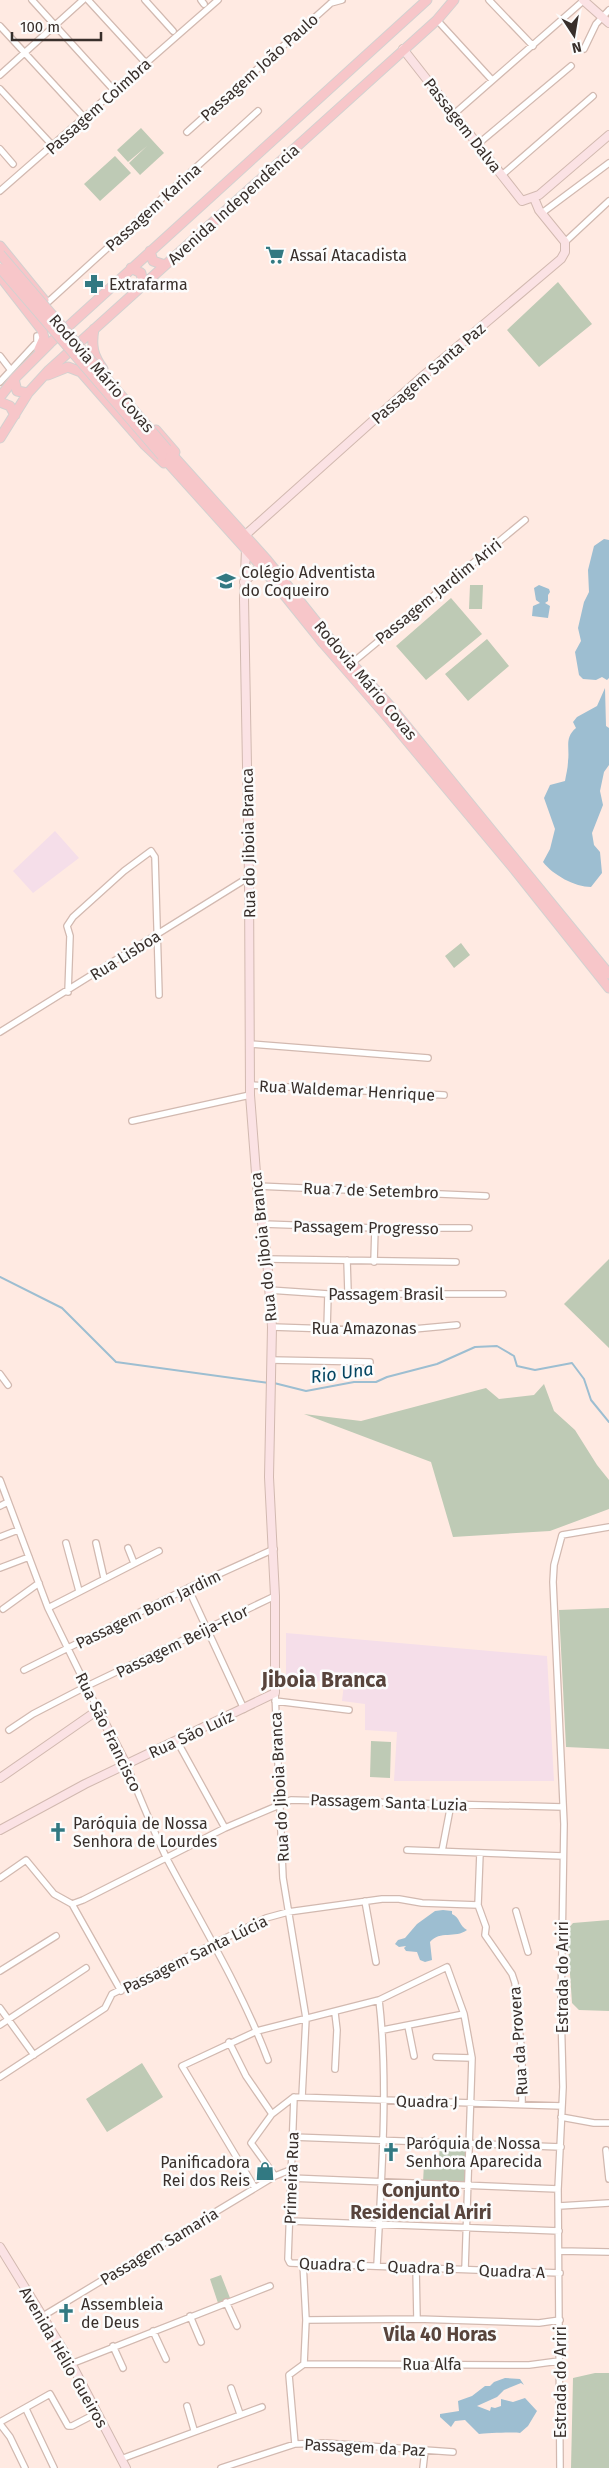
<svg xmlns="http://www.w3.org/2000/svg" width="609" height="2468" font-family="'Fira Sans',sans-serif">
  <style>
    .industrial { fill: #f5dee9 }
    .green { fill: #becab5 }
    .water { fill: #9dbed1 }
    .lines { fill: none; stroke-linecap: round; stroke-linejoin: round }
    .stream { stroke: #9dbed1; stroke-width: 2 }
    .street-casing { stroke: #d2b9b0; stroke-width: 8 }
    .secondary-casing { stroke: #d2b9b0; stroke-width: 10 }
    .primary-casing { stroke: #d3d1d0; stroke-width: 11 }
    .street { stroke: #fff; stroke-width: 5.5 }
    .secondary { stroke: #fbe2e4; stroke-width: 8 }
    .primary { stroke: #f7c6c9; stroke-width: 9 }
    .primary-bridge-casing { stroke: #d3d1d0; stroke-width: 11; stroke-linecap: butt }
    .primary-bridge { stroke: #f7c6c9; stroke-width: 9 }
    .labels { text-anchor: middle; stroke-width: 5; stroke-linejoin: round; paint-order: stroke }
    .street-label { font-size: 16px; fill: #382f2b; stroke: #fcfcfc }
    .poi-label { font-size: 16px; fill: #382f2b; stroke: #fcfcfc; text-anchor: start }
    .water-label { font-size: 18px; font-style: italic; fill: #044561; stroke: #fcfcfc }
    .quarter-label { font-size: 19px; font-weight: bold; fill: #58443c; stroke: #fcfcfc }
    .district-label { font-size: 21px; font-weight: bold; fill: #58443c; stroke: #fcfcfc }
  </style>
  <rect width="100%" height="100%" fill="#ffeae2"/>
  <path class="industrial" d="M55 831 79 858 33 893 13 871Z
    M286 1633 547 1656 554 1781H394L397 1732 365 1730V1704L342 1701 344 1684 286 1678Z"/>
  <path class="green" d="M141 128 164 153 140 175 129 163 147 146 128 162 117 150Z
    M115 156 131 173 100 201 84 184Z
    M558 282 592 324 539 367 507 330Z
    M470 585H483L482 609H469Z
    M451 598 482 634 426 680 396 646Z
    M487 639 509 666 468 701 445 674Z
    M461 943 470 955 454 968 445 956Z
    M609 1259V1348L564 1304Z
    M544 1384 554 1411 575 1430 597 1465 609 1480V1509L550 1531 453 1537 431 1462 304 1414 361 1421 486 1388 499 1399 534 1395Z
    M609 1608V1749L566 1747 559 1610Z
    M371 1741 391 1742 390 1778 370 1777Z
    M609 1920V2011L579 2010 572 2003 567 1930 573 1923Z
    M142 2063 163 2097 107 2132 86 2099Z
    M440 2147H467V2184L423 2183 424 2163 438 2164Z
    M221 2275 230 2298 218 2303 210 2279Z
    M595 2373H609V2468H571L573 2378Z"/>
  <path class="water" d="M604 539 609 540V678L607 680 602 677 596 680 583 679 579 675 575 652 581 641 578 628 584 602 589 592 588 570 594 546Z
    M539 585 549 589 550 592 548 595V601L545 603 550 606 548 618 532 616 533 606 540 603 536 600 534 588Z
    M605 688 606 726 609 728V765L604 772 600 791 603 805 592 833 594 845 600 852 602 873 591 887C575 887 553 875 543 862L550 849 555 829 544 798 550 785 565 781C566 775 568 768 568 761 570 748 564 738 576 728L573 722 577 717 597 706Z
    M443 1910 452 1911V1914C460 1917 459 1926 467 1930 455 1939 440 1930 430 1942L432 1960 425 1962 420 1960 417 1952 406 1951 404 1948 406 1946 399 1947 395 1944 398 1940 405 1938 417 1924 435 1911Z
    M505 2378 520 2379 524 2385 521 2383 504 2390 497 2397 477 2406 490 2411 491 2407 495 2408 501 2406V2399L513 2402 525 2398 537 2411 528 2426 520 2433C516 2432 485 2433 479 2434L465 2420 455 2421 451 2427 440 2417V2414L459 2411 458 2401 472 2396 485 2386H490L494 2382Z"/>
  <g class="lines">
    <path class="stream" d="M0 1277 62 1308 116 1362 269 1383
      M274 1383 306 1391 354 1382H376L387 1377 437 1364 475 1347 497 1346 514 1356 517 1366 535 1370 572 1363 584 1379 591 1400 609 1422"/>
    <g class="street-casing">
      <path id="street" d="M32 0 111 87
        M88 0 143 60
        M145 0 173 31
        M201 0 204 4
        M489 0 533 46
        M331 3 342 0
        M437 20 492 80
        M0 26 81 114
        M584 49 596 24 609 10
        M0 75 83 0
        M0 89 53 146
        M454 114 583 1
        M187 132 331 3
        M478 144 571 66
        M0 149 13 164
        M502 175 593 96
        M0 191 218 0
        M542 213 609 163
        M565 242 609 201
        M47 303 258 111
        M0 356 10 369
        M0 382 37 342V336
        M352 663 525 520
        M68 992 70 936 67 926 73 917 124 871 151 851 155 857 159 995
        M0 1032 249 877
        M250 1044 428 1058
        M250 1085 444 1095
        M132 1121 250 1095
        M257 1186 486 1196
        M263 1224 375 1228H469
        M267 1259 456 1262
        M347 1260 348 1292
        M374 1262 375 1228
        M269 1290 328 1294H503
        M272 1327 392 1331 457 1325
        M327 1329 328 1294
        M271 1360 370 1362
        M0 1374 8 1385
        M0 1480 48 1608 98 1710
        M0 1506 8 1502
        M0 1537 18 1530
        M66 1543 79 1591
        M96 1543 104 1578
        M128 1548 134 1563
        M0 1568 29 1557
        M188 1588 244 1709
        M48 1608 159 1551
        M3 1609 39 1583
        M24 1670 188 1588 274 1549
        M275 1693 283 1878 306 2018 302 2097
        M275 1701 349 1710
        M9 1730 33 1714 87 1686 275 1596
        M177 1741 225 1828
        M126 1764C139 1795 152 1828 167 1859 202 1925 242 1990 268 2060
        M407 1850 563 1856
        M442 1851 451 1804
        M480 1853 478 1905 486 1927 485 1935 512 1974 515 1983 522 2057V2103
        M0 1878 26 1860 54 1894 72 1904 121 1991
        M365 1901 376 1962
        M72 1904 83 1900 225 1828 291 1800 563 1807
        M516 1911 528 1952
        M0 1971 56 1936
        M0 2008 34 2055
        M0 2025 86 1968
        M408 2026 414 2056
        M383 2030 464 2014
        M229 2042 246 2076 272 2114
        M436 2057 472 2058
        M335 2069 337 2030 335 2013
        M0 2077 105 2008 112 1994 266 1918 288 1912 382 1899H399L422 1903 478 1905
        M294 2097 288 2259 290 2263 560 2273
        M561 2117 594 2123H609
        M292 2137 561 2147
        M606 2150 609 2179
        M275 2176 251 2143 272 2114 294 2097 562 2106
        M290 2178 558 2189
        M255 2188 182 2066 257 2031 379 2000 447 1967 464 2014 472 2058 465 2269
        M559 2206 609 2203
        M290 2221 559 2231
        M560 2251 609 2252
        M377 2266C381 2181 389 2084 379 2000
        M416 2267 417 2319
        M226 2302 237 2326
        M43 2316 275 2176 290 2170
        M190 2316 201 2342
        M306 2320 417 2319 539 2323 560 2320
        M153 2331 166 2359
        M113 2346 123 2368
        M71 2364 270 2286
        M304 2364 529 2365 559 2361
        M231 2388 240 2414
        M187 2406 194 2430
        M26 2409 54 2468
        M0 2422 50 2394 68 2426H72L97 2413
        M0 2424 10 2437 25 2468
        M295 2444 289 2375 304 2364 306 2320 303 2263
        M121 2459 262 2407
        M221 2468 295 2444 325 2443 453 2452
        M423 2468 425 2450
        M560 2468 558 2189 563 2087 561 2010 564 1824 553 1582 554 1565 562 1535 609 1527"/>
    </g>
    <g class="secondary-casing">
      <path id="secondary" d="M583 0 609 23
        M403 49 522 201 539 195 609 135
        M242 538 424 375 561 259 565 252V242L539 210 534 198
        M244 582 261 566
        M0 1778 98 1710 126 1764
        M0 1830 85 1784 275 1693V1596L269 1477 272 1327 267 1259 257 1186 250 1095 249 877 244 599 246 549
        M0 2247 70 2361 126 2468"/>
    </g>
    <g class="primary-casing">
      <path id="primary" d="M0 246 44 300
        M150 251 153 261 165 265
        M131 268 141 273 143 285
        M0 276 42 330 44 338 39 349
        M94 329C91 346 93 355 103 369
        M48 375 68 367 81 372 145 445 164 463
        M14 379 17 391 28 393
        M0 397 14 379 50 343 427 0
        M0 402 10 406 15 415
        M156 430 175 452
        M0 438 28 393 49 370 437 20 454 0
        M167 449 267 560 330 639 390 706 609 974
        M162 456 261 566 323 643 383 712 515 870 609 988"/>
    </g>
    <use href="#street" class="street"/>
    <use href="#secondary" class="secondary"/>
    <use href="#primary" class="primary"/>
    <g class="primary-bridge-casing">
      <path id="primary-bridge" d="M0 254 167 449
        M0 268 162 456"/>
    </g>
    <use href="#primary-bridge" class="primary-bridge"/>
  </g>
  <defs>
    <g id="supermarket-bare" transform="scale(1.5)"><path d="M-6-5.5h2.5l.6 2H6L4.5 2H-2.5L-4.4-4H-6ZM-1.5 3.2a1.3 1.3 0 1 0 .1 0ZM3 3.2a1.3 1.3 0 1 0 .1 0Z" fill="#327982" stroke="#fcfcfc" stroke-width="2.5" paint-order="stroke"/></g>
    <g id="pharmacy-bare" transform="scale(1.5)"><path d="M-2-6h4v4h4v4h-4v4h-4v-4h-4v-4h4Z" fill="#327982" stroke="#fcfcfc" stroke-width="2.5" paint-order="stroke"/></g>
    <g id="school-bare" transform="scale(1.5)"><path d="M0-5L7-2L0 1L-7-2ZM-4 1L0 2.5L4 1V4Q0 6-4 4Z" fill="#327982" stroke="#fcfcfc" stroke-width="2.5" paint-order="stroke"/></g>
    <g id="church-bare" transform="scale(1.5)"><path d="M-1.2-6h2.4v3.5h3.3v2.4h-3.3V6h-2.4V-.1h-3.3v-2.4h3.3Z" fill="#327982" stroke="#fcfcfc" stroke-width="2.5" paint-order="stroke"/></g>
    <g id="shop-bare" transform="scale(1.5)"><path d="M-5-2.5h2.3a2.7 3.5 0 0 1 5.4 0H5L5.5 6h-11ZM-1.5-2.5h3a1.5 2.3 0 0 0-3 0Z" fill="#327982" stroke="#fcfcfc" stroke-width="2.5" paint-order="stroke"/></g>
  </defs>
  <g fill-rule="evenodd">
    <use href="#supermarket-bare" x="275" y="255"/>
    <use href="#pharmacy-bare" x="94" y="284"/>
    <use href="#school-bare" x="226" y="581"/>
    <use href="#church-bare" x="58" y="1832"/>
    <use href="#church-bare" x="391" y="2152"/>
    <use href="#shop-bare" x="265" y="2171"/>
    <use href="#church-bare" x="66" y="2313"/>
  </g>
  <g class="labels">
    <g class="street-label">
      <text transform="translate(259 67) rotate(-42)" y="6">Passagem João Paulo</text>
      <text transform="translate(98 106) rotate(-42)" y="6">Passagem Coimbra</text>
      <text transform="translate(463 125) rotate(52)" y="6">Passagem Dalva</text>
      <text transform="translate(233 204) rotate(-42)" y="6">Avenida Independência</text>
      <text transform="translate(153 207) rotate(-42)" y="6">Passagem Karina</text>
      <text transform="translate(102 373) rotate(49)" y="6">Rodovia Mário Covas</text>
      <text transform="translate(428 373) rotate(-41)" y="6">Passagem Santa Paz</text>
      <text transform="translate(438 591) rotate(-39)" y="6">Passagem Jardim Ariri</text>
      <text transform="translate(366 680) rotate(50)" y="6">Rodovia Mário Covas</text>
      <text transform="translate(248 843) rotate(-91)" y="6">Rua do Jiboia Branca</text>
      <text transform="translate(125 955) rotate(-32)" y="6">Rua Lisboa</text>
      <text transform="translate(347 1090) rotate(3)" y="6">Rua Waldemar Henrique</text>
      <text transform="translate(371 1190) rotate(2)" y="6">Rua 7 de Setembro</text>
      <text transform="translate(366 1227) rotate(1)" y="6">Passagem Progresso</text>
      <text transform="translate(263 1247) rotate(-96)" y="6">Rua do Jiboia Branca</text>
      <text x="386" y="1300">Passagem Brasil</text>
      <text x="364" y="1334">Rua Amazonas</text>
      <text transform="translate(148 1609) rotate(-26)" y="6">Passagem Bom Jardim</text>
      <text transform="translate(182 1641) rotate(-26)" y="6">Passagem Beija-Flor</text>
      <text transform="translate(109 1732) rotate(64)" y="6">Rua São Francisco</text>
      <text transform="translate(191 1734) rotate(-25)" y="6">Rua São Luíz</text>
      <text transform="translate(279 1787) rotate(-93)" y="6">Rua do Jiboia Branca</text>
      <text transform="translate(389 1802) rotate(2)" y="6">Passagem Santa Luzia</text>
      <text transform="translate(195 1954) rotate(-26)" y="6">Passagem Santa Lúcia</text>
      <text transform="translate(562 1977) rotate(-90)" y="6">Estrada do Ariri</text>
      <text transform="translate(518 2041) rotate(-94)" y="6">Rua da Provera</text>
      <text transform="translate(427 2101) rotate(1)" y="6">Quadra J</text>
      <text transform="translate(291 2178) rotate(-88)" y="6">Primeira Rua</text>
      <text transform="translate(159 2246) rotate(-31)" y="6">Passagem Samaria</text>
      <text transform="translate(332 2264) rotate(2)" y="6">Quadra C</text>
      <text transform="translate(421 2267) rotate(2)" y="6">Quadra B</text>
      <text transform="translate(512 2271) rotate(2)" y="6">Quadra A</text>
      <text transform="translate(64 2357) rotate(60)" y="6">Avenida Hélio Gueiros</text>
      <text x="432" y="2370">Rua Alfa</text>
      <text transform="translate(560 2382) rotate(-90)" y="6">Estrada do Ariri</text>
      <text transform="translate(365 2447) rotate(3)" y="6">Passagem da Paz</text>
    </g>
    <g class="poi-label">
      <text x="290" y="261">Assaí Atacadista</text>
      <text x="109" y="290">Extrafarma</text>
      <text x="241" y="578">Colégio Adventista<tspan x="241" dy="18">do Coqueiro</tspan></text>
      <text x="73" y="1829">Paróquia de Nossa<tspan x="73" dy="18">Senhora de Lourdes</tspan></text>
      <text x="406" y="2149">Paróquia de Nossa<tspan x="406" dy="18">Senhora Aparecida</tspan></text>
      <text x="250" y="2168" text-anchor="end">Panificadora<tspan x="250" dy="18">Rei dos Reis</tspan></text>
      <text x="81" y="2310">Assembleia<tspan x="81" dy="18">de Deus</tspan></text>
    </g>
    <g class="water-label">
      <text transform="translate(342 1373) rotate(-8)" y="6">Rio Una</text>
    </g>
    <g class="quarter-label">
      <text x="421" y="2197">Conjunto<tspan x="421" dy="22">Residencial Ariri</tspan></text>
      <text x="440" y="2341">Vila 40 Horas</text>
    </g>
    <g class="district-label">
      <text x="324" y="1687">Jiboia Branca</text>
    </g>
  </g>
  <g transform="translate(574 35) rotate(168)" stroke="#fcfcfc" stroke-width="4" paint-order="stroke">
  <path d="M0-4L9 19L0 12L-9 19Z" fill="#382f2b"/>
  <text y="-8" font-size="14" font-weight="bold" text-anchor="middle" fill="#382f2b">N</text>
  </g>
  <path d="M12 32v8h89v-8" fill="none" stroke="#382f2b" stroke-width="2.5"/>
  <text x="20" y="32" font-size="15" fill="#382f2b" stroke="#fcfcfc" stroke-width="4" paint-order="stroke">100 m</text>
</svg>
